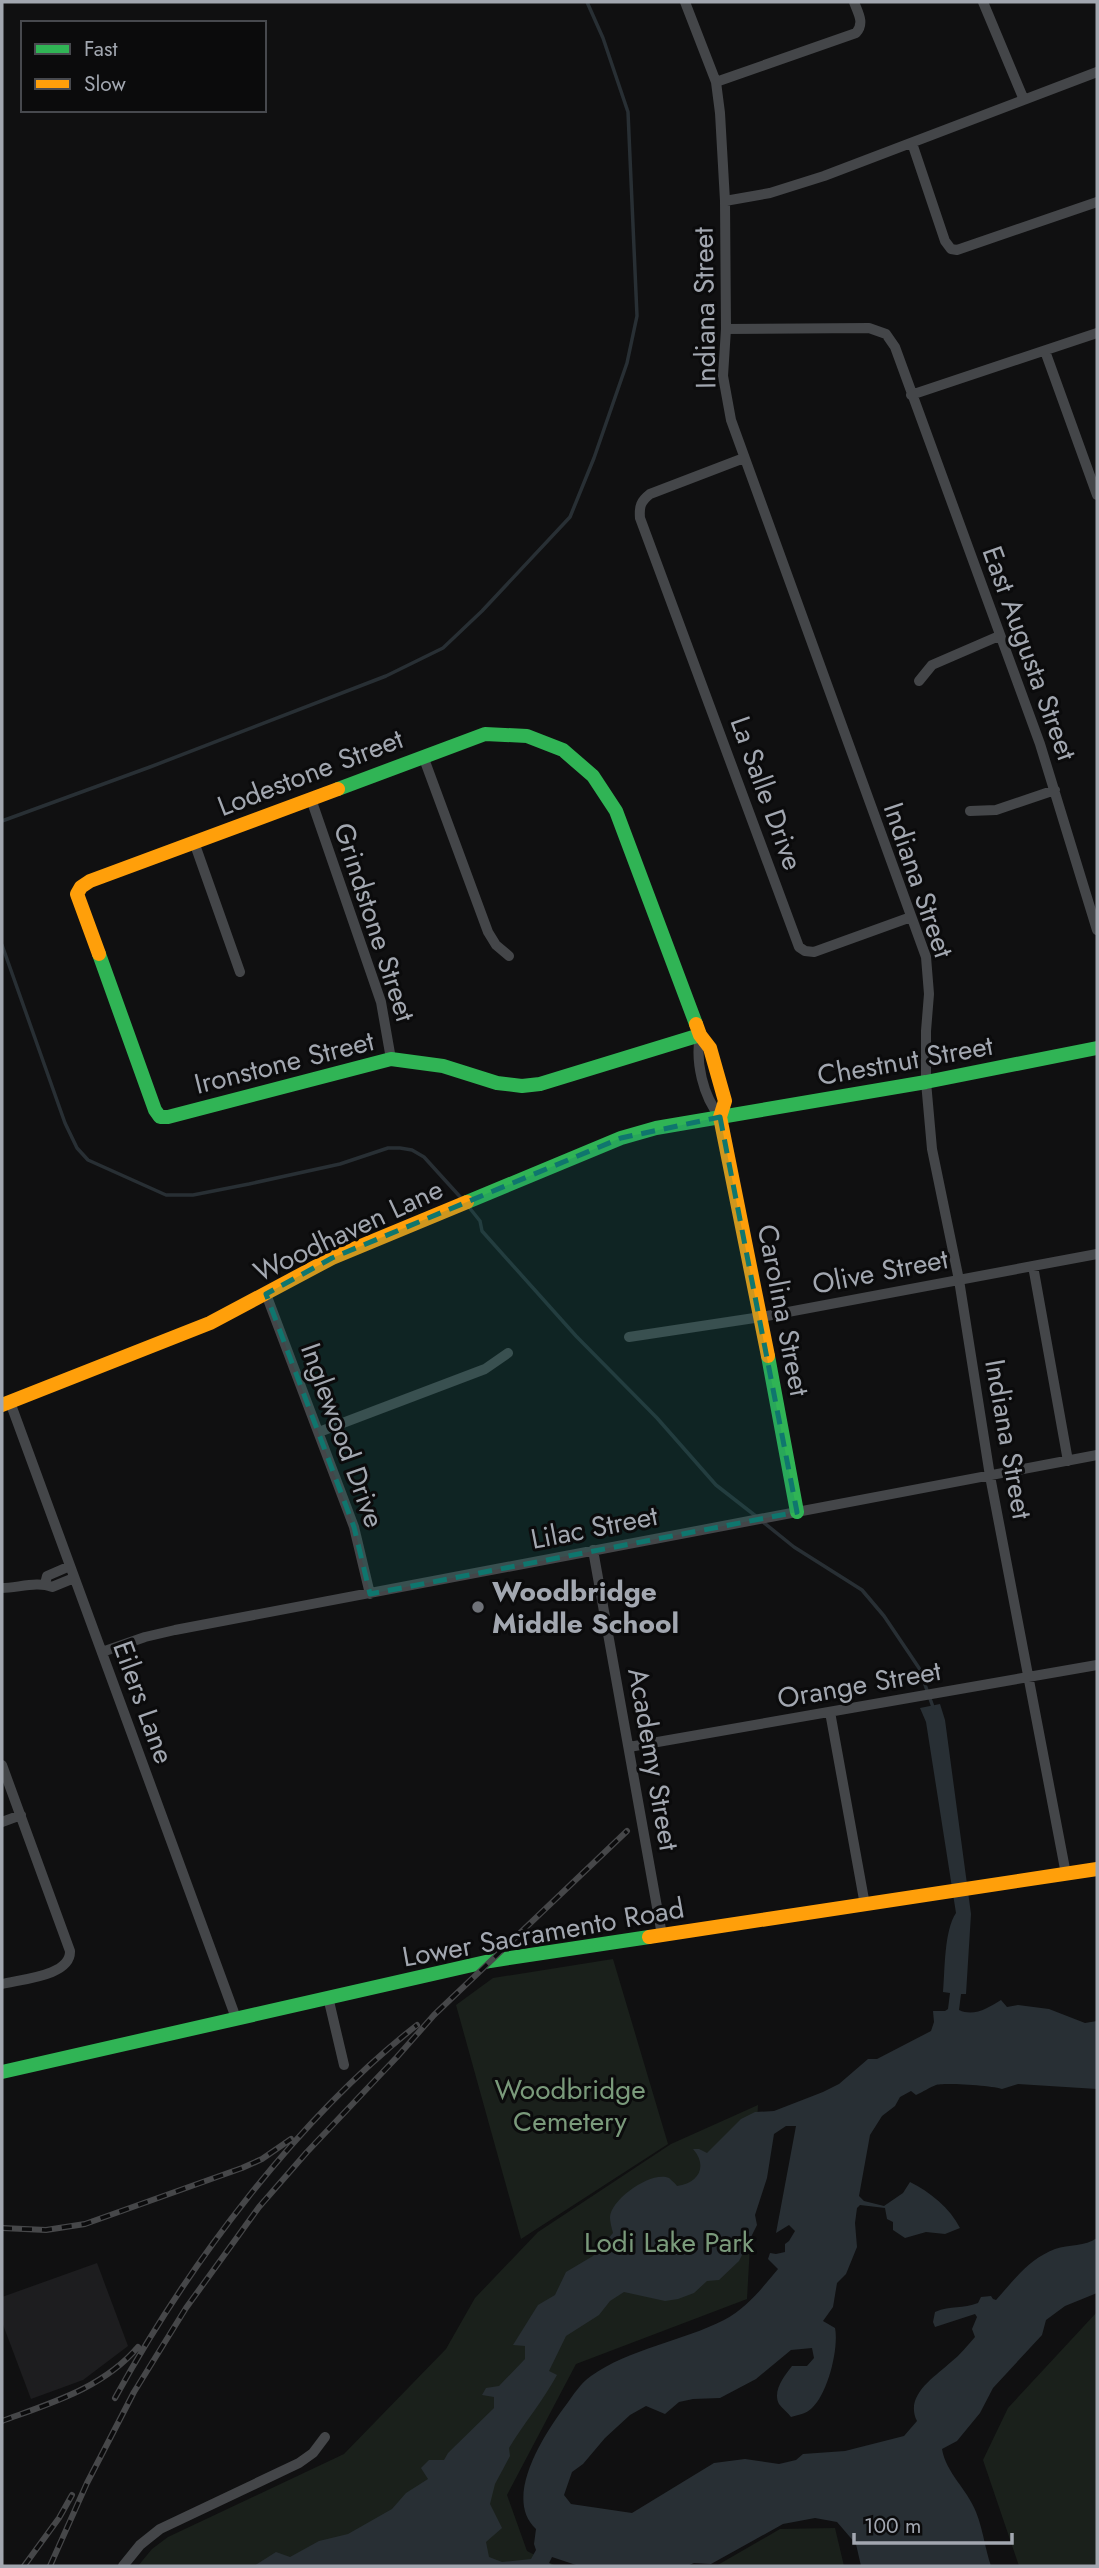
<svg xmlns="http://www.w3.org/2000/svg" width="1099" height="2568" font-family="Jost,sans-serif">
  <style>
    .built { fill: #1d1d1f }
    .green { fill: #1a201b }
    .water { fill: #282f34; fill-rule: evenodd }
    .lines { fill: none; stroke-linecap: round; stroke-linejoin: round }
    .stream { stroke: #282f34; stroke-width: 3.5 }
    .street { stroke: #444649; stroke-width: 10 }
    .fast { stroke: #30b455; stroke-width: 14 }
    .slow { stroke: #ff9f0a; stroke-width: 14 }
    .rail-casing { stroke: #464749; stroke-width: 6 }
    .rail { stroke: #0b0b0c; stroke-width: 3.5; stroke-dasharray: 10; stroke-linecap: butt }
    .marked { fill: #0f766e; fill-opacity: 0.2; stroke: #0f766e; stroke-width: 5; stroke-dasharray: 14 9; stroke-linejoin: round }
    .poi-dot { fill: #6f7278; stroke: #0b0b0c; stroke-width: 2.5 }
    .labels { text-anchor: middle; stroke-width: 6; stroke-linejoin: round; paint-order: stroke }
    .street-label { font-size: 28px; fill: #a2a7b0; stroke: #0b0b0c }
    .poi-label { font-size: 28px; font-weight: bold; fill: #a2a7b0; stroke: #0b0b0c; text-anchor: start }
    .park-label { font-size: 28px; fill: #7a9a7b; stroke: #0b0b0c }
  </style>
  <rect width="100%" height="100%" fill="#101011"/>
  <path class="built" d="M97 2263 128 2346 83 2380 31 2399 2 2322V2297Z"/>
  <path class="green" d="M613 1959 668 2144 521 2239 456 2005 493 1978Z
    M758 2105 747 2299 576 2364 507 2495 527 2551 556 2566H138L152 2549 168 2537 344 2454 446 2349 475 2298 538 2232 671 2144Z
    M1097 2312V2566H1019L983 2460 1008 2408Z
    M835 2528 844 2566H716L780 2529Z"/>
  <path class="water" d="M940 1704 945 1720 971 1914 966 1994H961L959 2010C974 2017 988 2008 1001 2000L1007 2007 1018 2005 1049 2009 1085 2023 1097 2021V2089L1018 2084 1002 2089C997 2086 943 2082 936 2085 930 2087 923 2092 916 2095L911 2091 900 2097 895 2106 882 2116 870 2135 859 2196 864 2201 884 2206 903 2193 910 2182C930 2192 950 2208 960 2228L945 2234 926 2232 905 2238 893 2230V2222L887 2219 885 2208 860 2205 857 2208 855 2223 857 2247 846 2274 837 2283 833 2307 823 2321 835 2328C839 2348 828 2393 812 2408 806 2414 798 2415 791 2417 788 2413 782 2408 779 2404 772 2391 785 2375 792 2366H807L814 2358 812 2348 791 2350 756 2379 720 2398 693 2399 679 2402 665 2414 646 2406 630 2415 605 2438 583 2464 572 2472 564 2495 571 2504 632 2513 714 2463 745 2459 779 2464 796 2460 803 2454 845 2451 904 2436 917 2421C904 2395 935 2377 951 2362 960 2355 967 2346 975 2337L972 2329 977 2317 975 2314 935 2327 933 2322 935 2312C951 2305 963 2309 978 2303L981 2297 991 2296 993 2299 996 2300C1014 2280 1029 2259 1055 2249 1069 2244 1085 2247 1097 2238V2293L1065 2306 1046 2320 1042 2335 993 2388 980 2413 957 2441 942 2449C946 2473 967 2489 976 2512 983 2529 985 2549 991 2566H861L856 2544 837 2522 815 2518 783 2524 711 2564 694 2563 687 2566H579L552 2557 549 2563 553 2566H254L276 2552 290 2557 319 2541 348 2534 392 2509 406 2493 428 2479 421 2468 429 2460H444L448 2453 494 2408V2397L482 2395 486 2388 499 2386 525 2359V2346L513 2345 538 2305 555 2295 566 2272 593 2256 613 2233C612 2229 610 2222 610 2217 611 2199 652 2170 669 2178 670 2179 677 2185 677 2186 699 2183 708 2166 693 2149H699L707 2153 741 2119 755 2112 774 2111 823 2092 839 2084 868 2059H877L931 2031 934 2022 933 2011H945L948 2009 950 1993 943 1992C945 1969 944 1931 956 1913L926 1722 920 1708ZM786 2126H796L776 2233 789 2225 795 2231 789 2241 785 2244V2252L776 2254 770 2253 768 2259 778 2269C762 2288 747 2308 724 2320 683 2341 629 2349 591 2376 580 2384 574 2394 566 2405 545 2433 502 2498 536 2529L534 2544 536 2550 531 2559 502 2562 489 2557 486 2542 502 2528 490 2504 495 2484 510 2456 509 2448C524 2423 543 2401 557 2375L549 2371 566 2336 599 2315 610 2301 624 2292 665 2301 678 2299 694 2293 707 2281 719 2280 739 2261 757 2225 755 2215 767 2178 774 2134Z"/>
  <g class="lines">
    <path class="stream" d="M2 821 150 767 386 676 443 648 482 611 570 517 594 458 627 363 637 316 628 112 603 38 587 2
      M2 945 65 1123 77 1148 88 1160 166 1195H193L249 1184 340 1164 388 1148H400L412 1150 424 1157 463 1200
      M468 1206 480 1221 482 1231 576 1336 657 1418 716 1485 757 1517
      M763 1522 794 1547 862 1590 884 1616 919 1668 933 1707"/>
    <path class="street" d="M685 2 716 82 720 113 725 201 726 329 723 376 731 420 926 957 929 994 926 1031V1082L932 1149 959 1280 990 1476 1066 1874
      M983 2 1024 100
      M716 82 856 33C865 23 858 13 854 2
      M912 143 945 241 951 249 957 250 1097 202
      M725 201 770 193 824 176 1097 72
      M726 329 869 328 886 334 895 347 1040 744 1097 930
      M1045 351 1097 495
      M911 395 1097 333
      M744 458 650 494C641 501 639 506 640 518L799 947 805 951 814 952 911 917
      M919 681 932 665 999 636
      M423 756 488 932 496 945 509 956
      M311 799 381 1002 391 1059
      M970 811 996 810 1055 790
      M194 842 240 972
      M700 1035C695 1062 703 1096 720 1117
      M1033 1266 1068 1461
      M266 1294 354 1527 370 1594
      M629 1337 761 1317 1097 1254
      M10 1402 236 2018
      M319 1432 485 1369 508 1353
      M593 1550 662 1935
      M45 1584 47 1576 70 1566
      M2 1588C17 1588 38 1581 52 1587L74 1578
      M102 1652 145 1637 175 1630 1097 1455
      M830 1712 865 1905
      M629 1747 1097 1665
      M2 1765 70 1951C71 1976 21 1979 2 1984
      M2 1822 21 1815
      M328 1997 344 2065
      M123 2566 140 2545 160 2529 299 2463 313 2453 325 2437"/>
    <path class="fast" d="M338 789 485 734 527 736 563 750 593 776 616 811 696 1024
      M99 954 155 1110 160 1117H168L391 1059 443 1066 497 1083 522 1086 540 1084 700 1035
      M467 1202 621 1138 656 1128 926 1082 1097 1048
      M768 1356 797 1512
      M2 2072 490 1961 649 1937"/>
    <path class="slow" d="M99 954 77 894 81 887 90 881 338 789
      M696 1024 700 1035 710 1048 725 1101 720 1117 768 1356
      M2 1405 210 1323 332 1258 467 1202
      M649 1937 1097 1869"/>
    <g class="rail-casing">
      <path id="rail" d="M2 2228 46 2230 85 2224 242 2168 262 2159 291 2139
        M115 2398C188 2265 297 2119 417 2025
        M2 2421C51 2403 103 2388 138 2347
        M24 2566 59 2518 72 2495
        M50 2566 87 2483 134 2392 186 2308 259 2207 307 2152 397 2057 434 2015 627 1831"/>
    </g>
    <use href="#rail" class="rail"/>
  </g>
  <path class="marked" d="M720 1117 797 1512 370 1594 354 1527 266 1294 332 1258 621 1138Z"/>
  <circle class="poi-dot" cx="478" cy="1607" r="7"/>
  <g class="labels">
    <g class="street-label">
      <text transform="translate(704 308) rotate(-91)" y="10">Indiana Street</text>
      <text transform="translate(1030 653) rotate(70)" y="10">East Augusta Street</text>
      <text transform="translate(310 772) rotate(-21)" y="10">Lodestone Street</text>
      <text transform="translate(767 793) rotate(70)" y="10">La Salle Drive</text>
      <text transform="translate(919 880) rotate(71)" y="10">Indiana Street</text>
      <text transform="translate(375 922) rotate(72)" y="10">Grindstone Street</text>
      <text transform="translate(905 1060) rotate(-10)" y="10">Chestnut Street</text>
      <text transform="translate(284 1062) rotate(-14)" y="10">Ironstone Street</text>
      <text transform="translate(348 1230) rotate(-25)" y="10">Woodhaven Lane</text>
      <text transform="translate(880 1271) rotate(-11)" y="10">Olive Street</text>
      <text transform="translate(784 1310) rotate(79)" y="10">Carolina Street</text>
      <text transform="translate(343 1435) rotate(70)" y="10">Inglewood Drive</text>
      <text transform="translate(1009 1439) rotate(80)" y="10">Indiana Street</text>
      <text transform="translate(594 1527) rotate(-11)" y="10">Lilac Street</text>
      <text transform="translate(859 1684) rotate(-10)" y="10">Orange Street</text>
      <text transform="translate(144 1702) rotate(70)" y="10">Eilers Lane</text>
      <text transform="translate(654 1759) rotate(80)" y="10">Academy Street</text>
      <text transform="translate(543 1932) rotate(-10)" y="10">Lower Sacramento Road</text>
    </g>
    <g class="poi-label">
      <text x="492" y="1601">Woodbridge<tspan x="492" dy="32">Middle School</tspan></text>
    </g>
    <g class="park-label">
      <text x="570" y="2099">Woodbridge<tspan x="570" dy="32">Cemetery</tspan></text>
      <text x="669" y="2252">Lodi Lake Park</text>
    </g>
  </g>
  <rect width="1099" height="2568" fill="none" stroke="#a2a7b0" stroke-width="7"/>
  <rect x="21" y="21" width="245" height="91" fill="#0b0b0c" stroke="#47494e" stroke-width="2"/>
  <rect x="35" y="44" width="35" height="10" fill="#30b455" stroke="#47494e" stroke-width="2"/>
  <text x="84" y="56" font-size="21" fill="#a2a7b0">Fast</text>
  <rect x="35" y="79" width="35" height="10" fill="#ff9f0a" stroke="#47494e" stroke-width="2"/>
  <text x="84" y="91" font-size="21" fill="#a2a7b0">Slow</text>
  <path d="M854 2533v10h158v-10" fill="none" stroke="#a2a7b0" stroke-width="3.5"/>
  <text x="864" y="2533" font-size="21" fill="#a2a7b0" stroke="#0b0b0c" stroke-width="5" paint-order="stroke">100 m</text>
</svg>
